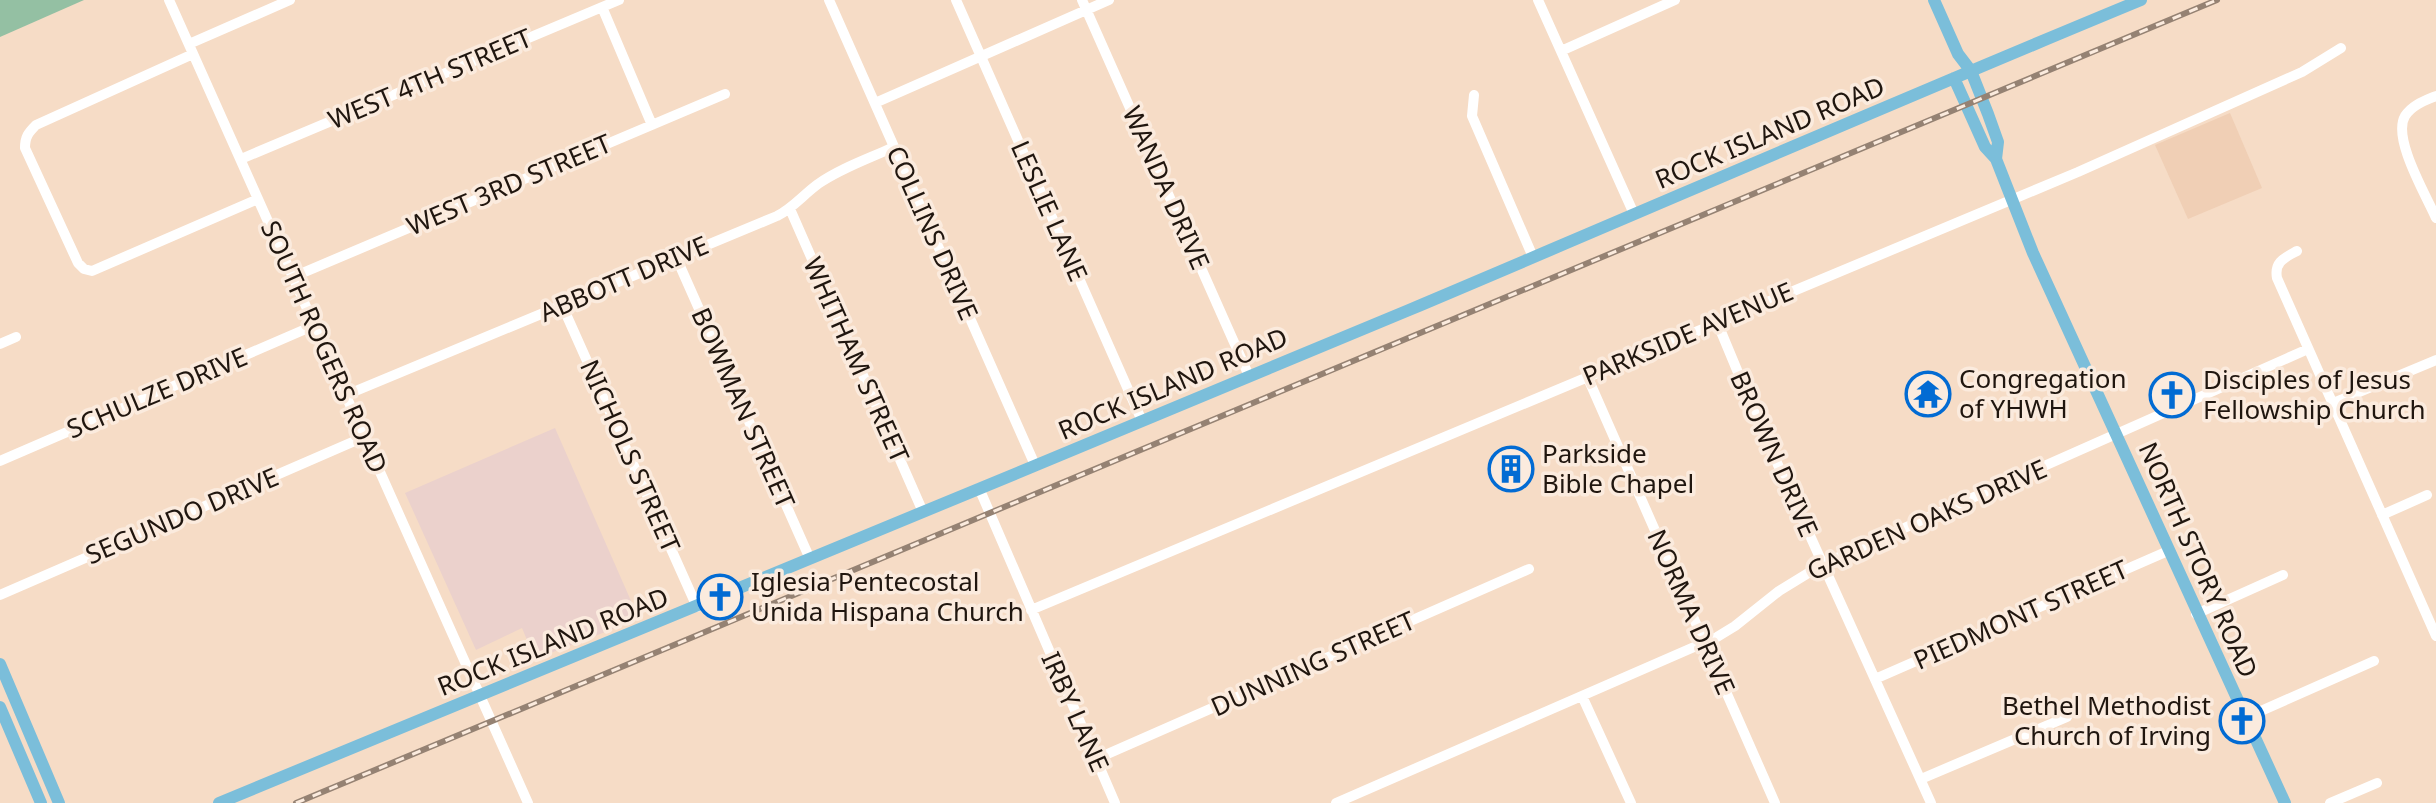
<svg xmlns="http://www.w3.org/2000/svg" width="2436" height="803" font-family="'Noto Sans',sans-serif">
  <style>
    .commercial { fill: #ebd1cc }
    .built { fill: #f0cfb5 }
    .green { fill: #94c0a3 }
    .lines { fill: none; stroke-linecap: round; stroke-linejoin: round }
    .minor { stroke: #fff; stroke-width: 10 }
    .major { stroke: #7bbeda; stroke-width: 12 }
    .rail-casing { stroke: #958273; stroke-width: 6 }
    .rail { stroke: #fbebde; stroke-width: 3; stroke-dasharray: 9; stroke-linecap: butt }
    .labels { text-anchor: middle; stroke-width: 7; stroke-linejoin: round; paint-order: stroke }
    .street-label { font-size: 26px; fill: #20160f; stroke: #fbebde }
    .poi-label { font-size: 26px; fill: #20160f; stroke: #fbebde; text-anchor: start }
  </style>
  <rect width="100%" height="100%" fill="#f6dcc6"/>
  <path class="commercial" d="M555 428 639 619 535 659 522 628 476 650 405 493Z"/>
  <path class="built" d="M2230 113 2262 188 2188 219 2155 145Z"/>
  <path class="green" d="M0 0H84L0 37Z"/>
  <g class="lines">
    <path class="minor" d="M169 0 528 803
      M829 0 1035 465
      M956 0 1142 421
      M1082 0 1249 376
      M1538 0 1634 214
      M602 7 652 125
      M189 44 290 0
      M1561 51 1675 0
      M193 54 36 125C28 133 25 137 25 148L78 263 84 269 92 271 258 199
      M1474 95 1472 116 1533 257
      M2436 96C2424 101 2412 105 2405 116 2392 138 2426 195 2436 218
      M875 103 1109 0
      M241 159 619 0
      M790 209 923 512
      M2297 251C2284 258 2274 262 2277 278L2436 636
      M676 257 810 559
      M293 277 725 94
      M562 305 697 607
      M1717 322 1759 423 1931 803
      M0 344 16 337
      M1587 376 1775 803
      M346 395 777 216C793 208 803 195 818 184 841 168 868 159 894 147
      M2333 403 2436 360
      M0 461 315 325
      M979 488 1115 803
      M2382 515 2427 495
      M0 595 364 437
      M1031 610 2078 172 2302 72 2341 48
      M2196 614 2283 575
      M1875 679 2168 551
      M1582 696 1631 803
      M2245 718 2374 661
      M1096 759 1529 569
      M1921 779 2067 717
      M1336 803 1717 637 1735 626 1779 591 1823 564 2308 349
      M2330 803 2377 783"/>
    <path class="major" d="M1934 0 1958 54 1971 71 1988 114 1998 142 1996 159
      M1954 78 1985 147 1996 159 2033 253 2285 803
      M0 664 59 803
      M0 707 41 803
      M219 803C615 638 1013 476 1409 310 1653 207 1896 101 2141 0"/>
    <g class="rail-casing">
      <path id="rail" d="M296 803 2217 0"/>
    </g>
    <use href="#rail" class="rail"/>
  </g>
  <defs>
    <g id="temple-ring" transform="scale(2.3)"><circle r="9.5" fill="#fbebde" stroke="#026bd3" stroke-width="1.5"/><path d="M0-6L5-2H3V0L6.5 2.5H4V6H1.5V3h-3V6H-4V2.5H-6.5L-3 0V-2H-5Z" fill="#026bd3"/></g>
    <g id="church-ring" transform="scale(2.3)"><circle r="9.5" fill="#fbebde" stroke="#026bd3" stroke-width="1.5"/><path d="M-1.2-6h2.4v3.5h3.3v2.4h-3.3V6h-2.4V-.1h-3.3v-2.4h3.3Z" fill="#026bd3"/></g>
    <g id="building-ring" transform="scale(2.3)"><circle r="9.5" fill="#fbebde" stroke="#026bd3" stroke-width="1.5"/><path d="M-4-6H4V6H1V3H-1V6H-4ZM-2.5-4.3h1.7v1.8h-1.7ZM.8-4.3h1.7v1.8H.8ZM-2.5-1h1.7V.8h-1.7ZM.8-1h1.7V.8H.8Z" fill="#026bd3"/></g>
  </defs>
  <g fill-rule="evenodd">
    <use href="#temple-ring" x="1928" y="394"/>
    <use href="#church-ring" x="2172" y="395"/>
    <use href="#building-ring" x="1511" y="469"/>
    <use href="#church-ring" x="720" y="597"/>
    <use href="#church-ring" x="2242" y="721"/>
  </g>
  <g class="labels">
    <g class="street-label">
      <text transform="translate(430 79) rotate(-23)" y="9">WEST 4TH STREET</text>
      <text transform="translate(1770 133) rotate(-23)" y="9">ROCK ISLAND ROAD</text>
      <text transform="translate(509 185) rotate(-23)" y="9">WEST 3RD STREET</text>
      <text transform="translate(1166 188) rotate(66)" y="9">WANDA DRIVE</text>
      <text transform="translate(1049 211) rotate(66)" y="9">LESLIE LANE</text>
      <text transform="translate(932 233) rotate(66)" y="9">COLLINS DRIVE</text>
      <text transform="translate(624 279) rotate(-23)" y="9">ABBOTT DRIVE</text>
      <text transform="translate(1688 334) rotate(-23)" y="9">PARKSIDE AVENUE</text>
      <text transform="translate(324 347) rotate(66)" y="9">SOUTH ROGERS ROAD</text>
      <text transform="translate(856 360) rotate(66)" y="9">WHITHAM STREET</text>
      <text transform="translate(1173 384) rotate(-23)" y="9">ROCK ISLAND ROAD</text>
      <text transform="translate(157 393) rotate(-23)" y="9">SCHULZE DRIVE</text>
      <text transform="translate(743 408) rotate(66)" y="9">BOWMAN STREET</text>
      <text transform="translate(1774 454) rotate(66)" y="9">BROWN DRIVE</text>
      <text transform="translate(630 456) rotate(66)" y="9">NICHOLS STREET</text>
      <text transform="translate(182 516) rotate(-23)" y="9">SEGUNDO DRIVE</text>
      <text transform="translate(1927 520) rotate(-24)" y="9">GARDEN OAKS DRIVE</text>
      <text transform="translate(2198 560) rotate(66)" y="9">NORTH STORY ROAD</text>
      <text transform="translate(1691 612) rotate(66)" y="9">NORMA DRIVE</text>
      <text transform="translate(2021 615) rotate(-24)" y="9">PIEDMONT STREET</text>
      <text transform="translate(553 642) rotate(-22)" y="9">ROCK ISLAND ROAD</text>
      <text transform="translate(1313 664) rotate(-24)" y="9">DUNNING STREET</text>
      <text transform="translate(1075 712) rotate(66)" y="9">IRBY LANE</text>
    </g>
    <g class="poi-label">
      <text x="1959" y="388">Congregation<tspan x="1959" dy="30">of YHWH</tspan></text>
      <text x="2203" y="389">Disciples of Jesus<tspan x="2203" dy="30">Fellowship Church</tspan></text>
      <text x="1542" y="463">Parkside<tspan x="1542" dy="30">Bible Chapel</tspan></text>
      <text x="751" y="591">Iglesia Pentecostal<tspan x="751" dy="30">Unida Hispana Church</tspan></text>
      <text x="2211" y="715" text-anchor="end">Bethel Methodist<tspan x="2211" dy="30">Church of Irving</tspan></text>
    </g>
  </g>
</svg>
